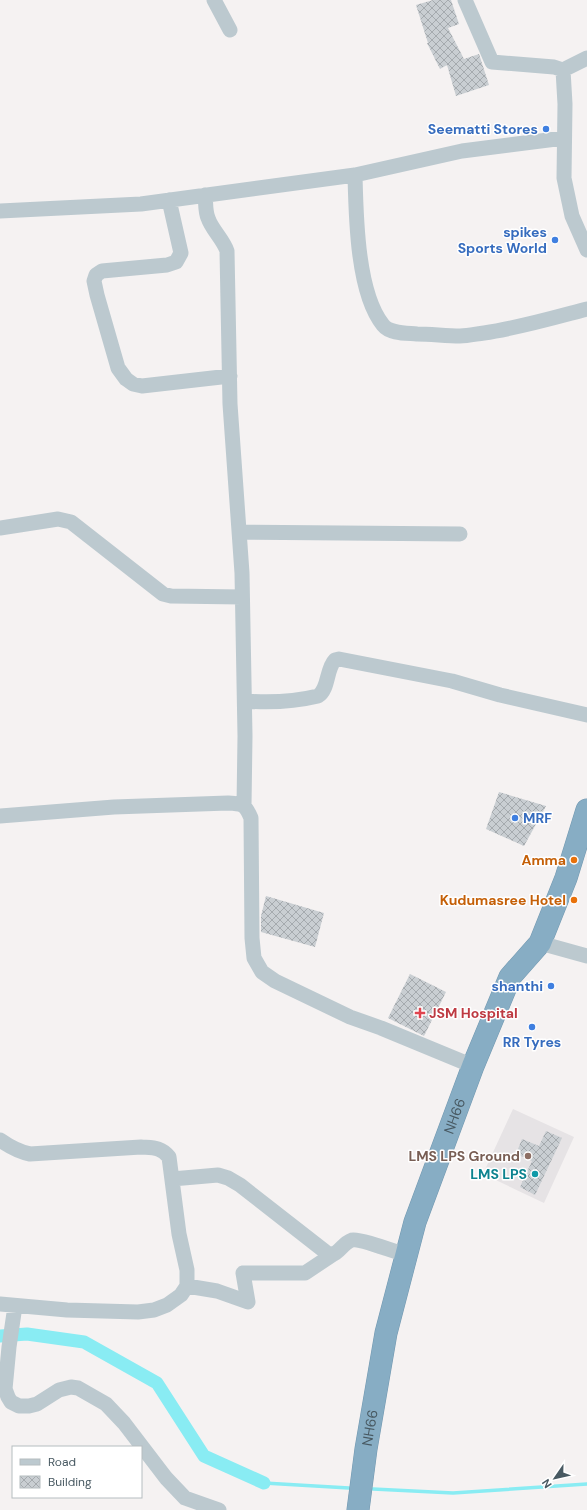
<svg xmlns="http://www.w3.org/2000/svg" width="587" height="1510" font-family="'DM Sans',sans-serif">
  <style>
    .education { fill: #e6e3e5 }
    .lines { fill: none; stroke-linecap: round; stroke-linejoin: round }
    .stream { stroke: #89ecf3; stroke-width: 3.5 }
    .canal { stroke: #89ecf3; stroke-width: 13 }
    .building { fill: url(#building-cross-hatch) }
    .highway-casing { stroke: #7298b0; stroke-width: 23 }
    .minor { stroke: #bcc9cf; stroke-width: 15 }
    .highway { stroke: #87adc4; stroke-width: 22 }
    .shop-dot { fill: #3f7fe0; stroke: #fff; stroke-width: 1.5 }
    .food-dot { fill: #e8710a; stroke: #fff; stroke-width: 1.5 }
    .health-dot { fill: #e0444e; stroke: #fff; stroke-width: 1.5 }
    .education-dot { fill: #8d6e63; stroke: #fff; stroke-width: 1.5 }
    .culture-dot { fill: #0f9aa8; stroke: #fff; stroke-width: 1.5 }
    .labels { text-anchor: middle; stroke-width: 3; stroke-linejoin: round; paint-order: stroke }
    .shop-label { font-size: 14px; font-weight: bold; fill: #366cbe; stroke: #fff; text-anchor: end }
    .food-label { font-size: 14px; font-weight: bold; fill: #c56008; stroke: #fff; text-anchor: end }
    .health-label { font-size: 14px; font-weight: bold; fill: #be3a42; stroke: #fff; text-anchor: start }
    .street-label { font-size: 14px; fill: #485962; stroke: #fff }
    .education-label { font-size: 14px; font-weight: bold; fill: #785e54; stroke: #fff; text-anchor: end }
    .culture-label { font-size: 14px; font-weight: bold; fill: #0d838f; stroke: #fff; text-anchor: end }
  </style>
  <defs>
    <pattern id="building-cross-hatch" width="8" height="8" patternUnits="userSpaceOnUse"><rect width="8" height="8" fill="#c9ced2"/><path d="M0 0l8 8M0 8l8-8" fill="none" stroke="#a5aaae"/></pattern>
  </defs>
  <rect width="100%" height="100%" fill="#f5f2f2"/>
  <path class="education" d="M513 1109 574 1137 544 1203 483 1174Z"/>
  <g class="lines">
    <path class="stream" d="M264 1483 349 1488
      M373 1489 453 1493 587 1484"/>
    <path class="canal" d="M0 1336 27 1334 84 1342 157 1383 204 1456 264 1483"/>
  </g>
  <path class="building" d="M433 0H451L459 24 448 28 464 59 479 54 489 85 456 96 447 65 440 69 427 43H428L416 5Z
    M499 792 546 806 524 846 486 829Z
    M266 896 324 913 315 947 261 932V916Z
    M410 974 446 992 424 1036 388 1018Z
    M546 1131 562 1138 535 1195 520 1187 532 1161 516 1154 522 1139 539 1146Z"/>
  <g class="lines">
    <g class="highway-casing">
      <g id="highway">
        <path id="s1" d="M358 1510 366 1449 386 1333 415 1222 473 1066 510 977 540 943 566 878 587 810"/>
      </g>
    </g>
    <path class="minor" d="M214 0 230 30
      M465 0 492 62 554 67 563 70 565 104 564 178 572 216 587 250
      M563 70 587 58
      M355 175C356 216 357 293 383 325 390 334 407 333 417 334 431 334 446 336 460 336 468 336 476 334 484 333 519 328 553 318 587 309
      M205 195C206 202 205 211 208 218 212 230 223 239 227 251L230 404 242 573 245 736 244 806
      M169 200 181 253 176 262 167 265 102 271 96 275 94 281 97 295 118 368 126 379 133 384 142 386 230 376
      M0 211 141 204 355 175 462 151 564 138
      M0 528 58 519 71 522 163 594 171 596 242 597
      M239 532 460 534
      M245 701C270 703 293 702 318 696 329 689 326 669 335 660L339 659 452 681 500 695 587 715
      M0 816 114 807 228 803C243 804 245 804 251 818L252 938 254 958 262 972 275 981 350 1017 381 1028 473 1066
      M540 943 587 956
      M0 1140C10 1147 19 1152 30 1154L141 1147C153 1148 161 1147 169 1157L179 1234 187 1270V1286L181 1295 167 1305 154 1310 138 1312 67 1310 0 1304
      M172 1179 218 1175 228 1178 240 1185 327 1253 332 1255C340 1252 343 1243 352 1240 359 1238 396 1252 406 1255
      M187 1286 217 1291 248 1302 243 1273H305L332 1255
      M15 1306 9 1347 5 1389 8 1397 11 1402 19 1406H29L37 1404 59 1390 71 1387 78 1388 106 1404 124 1423 166 1478 185 1498 219 1510"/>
    <use href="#highway" class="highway"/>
  </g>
  <g class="shop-dot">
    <circle cx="546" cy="129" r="4"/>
    <circle cx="555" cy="240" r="4"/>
    <circle cx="515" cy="818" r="4"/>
    <circle cx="551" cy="986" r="4"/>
    <circle cx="532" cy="1027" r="4"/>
  </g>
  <g class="food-dot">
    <circle cx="574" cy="860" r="4"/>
    <circle cx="574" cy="900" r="4"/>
  </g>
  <path class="health-dot" d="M418 1007h4v4h4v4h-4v4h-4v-4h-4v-4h4z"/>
  <circle class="education-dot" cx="528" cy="1156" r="4"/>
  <circle class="culture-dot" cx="535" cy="1174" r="4"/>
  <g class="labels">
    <g class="shop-label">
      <text x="538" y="134">Seematti Stores</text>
      <text x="547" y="237">spikes<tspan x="547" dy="16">Sports World</tspan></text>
      <text x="523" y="823" text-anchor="start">MRF</text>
      <text x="543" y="991">shanthi</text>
      <text x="532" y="1047" text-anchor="middle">RR Tyres</text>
    </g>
    <g class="food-label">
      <text x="566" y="865">Amma</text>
      <text x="566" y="905">Kudumasree Hotel</text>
    </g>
    <g class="health-label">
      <text x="429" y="1018">JSM Hospital</text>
    </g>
    <g class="street-label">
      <text dy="5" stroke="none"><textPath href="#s1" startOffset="407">NH66</textPath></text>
      <text dy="5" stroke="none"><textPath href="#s1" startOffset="83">NH66</textPath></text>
    </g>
    <g class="education-label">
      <text x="520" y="1161">LMS LPS Ground</text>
    </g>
    <g class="culture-label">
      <text x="527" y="1179">LMS LPS</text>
    </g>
  </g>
  <rect x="12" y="1446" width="130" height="52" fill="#ffffff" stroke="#b6bdc0"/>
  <rect x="20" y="1459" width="20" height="6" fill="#bcc9cf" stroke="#b6bdc0"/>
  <text x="48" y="1466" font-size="12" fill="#485962">Road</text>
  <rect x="20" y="1476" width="20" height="12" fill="url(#building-cross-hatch)" stroke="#b6bdc0"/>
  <text x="48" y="1486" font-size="12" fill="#485962">Building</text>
  <g transform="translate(555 1478) rotate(236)" stroke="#ffffff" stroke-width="3" paint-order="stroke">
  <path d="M0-3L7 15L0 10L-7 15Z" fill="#485962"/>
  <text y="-6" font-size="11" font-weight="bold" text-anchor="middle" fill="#485962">N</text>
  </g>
</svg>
